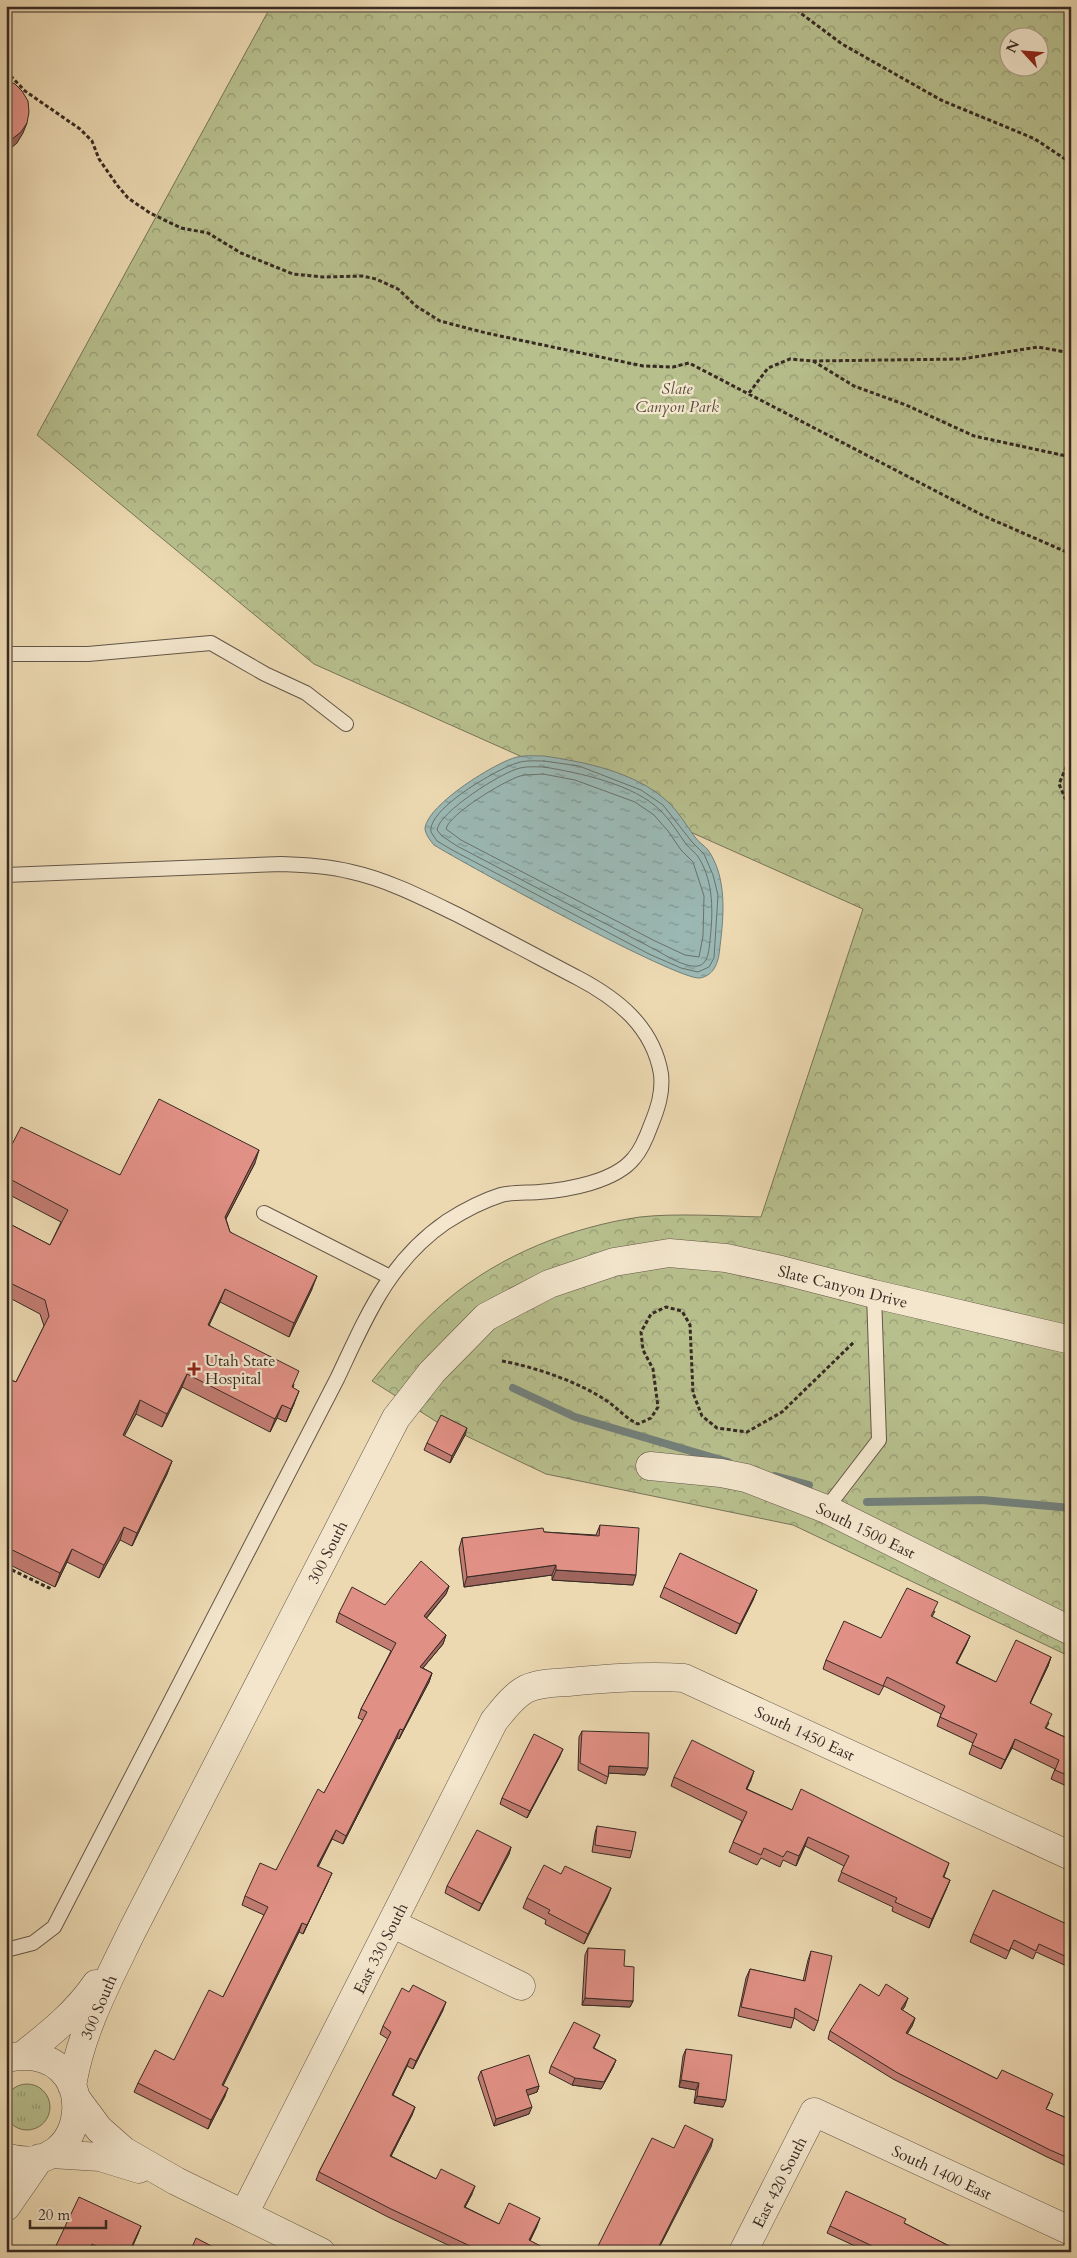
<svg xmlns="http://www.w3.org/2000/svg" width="1077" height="2258" font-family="Cardo,serif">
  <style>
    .grass { fill: url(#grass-tufts); stroke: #777458 }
    .park { fill: url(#park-crowns); stroke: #777458; fill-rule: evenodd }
    .water { fill: url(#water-ripples); stroke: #73807b }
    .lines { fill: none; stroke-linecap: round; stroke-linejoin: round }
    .shore { stroke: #69726c; stroke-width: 1 }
    .stream { stroke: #73807b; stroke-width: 8 }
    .service-casing { stroke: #645647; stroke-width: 16 }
    .minor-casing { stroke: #645647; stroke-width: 29 }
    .tertiary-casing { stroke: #645647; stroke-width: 29 }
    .path { stroke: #372a23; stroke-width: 3; stroke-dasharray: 4 2.5; stroke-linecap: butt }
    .service { stroke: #f3e6cd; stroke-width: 14 }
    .minor { stroke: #f3e6cd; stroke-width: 28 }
    .tertiary { stroke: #f3e6cd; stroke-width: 28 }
    .wall { fill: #c27c72; stroke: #372a23 }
    .shaded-wall { fill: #9e655d; stroke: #372a23 }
    .building { fill: #e19085; stroke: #372a23 }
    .poi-dot { fill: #8f2418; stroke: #f3e6cd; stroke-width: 2 }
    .labels { text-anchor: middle; stroke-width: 4.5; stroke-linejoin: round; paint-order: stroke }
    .park-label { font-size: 16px; font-style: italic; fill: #574f3e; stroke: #f3e6cd }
    .street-label { font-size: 16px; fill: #372a23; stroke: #f3e6cd }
    .poi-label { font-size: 16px; fill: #372a23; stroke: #f3e6cd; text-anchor: start }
  </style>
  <defs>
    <pattern id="grass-tufts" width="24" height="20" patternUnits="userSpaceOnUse" patternTransform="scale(1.25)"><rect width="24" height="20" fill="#b7bf8d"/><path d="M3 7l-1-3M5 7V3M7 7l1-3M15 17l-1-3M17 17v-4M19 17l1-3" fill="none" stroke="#969b73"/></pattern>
    <pattern id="park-crowns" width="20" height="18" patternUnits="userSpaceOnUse" patternTransform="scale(1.25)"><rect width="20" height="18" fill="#b7bf8d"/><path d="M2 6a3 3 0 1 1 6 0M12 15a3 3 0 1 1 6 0" fill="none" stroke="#969b73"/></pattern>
    <pattern id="water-ripples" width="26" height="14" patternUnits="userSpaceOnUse" patternTransform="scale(1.25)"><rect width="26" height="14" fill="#9bb9b5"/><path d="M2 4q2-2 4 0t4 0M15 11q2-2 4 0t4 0" fill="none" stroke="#7f9793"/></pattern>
  </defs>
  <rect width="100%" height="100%" fill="#ecd9b2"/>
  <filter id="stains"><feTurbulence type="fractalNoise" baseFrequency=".004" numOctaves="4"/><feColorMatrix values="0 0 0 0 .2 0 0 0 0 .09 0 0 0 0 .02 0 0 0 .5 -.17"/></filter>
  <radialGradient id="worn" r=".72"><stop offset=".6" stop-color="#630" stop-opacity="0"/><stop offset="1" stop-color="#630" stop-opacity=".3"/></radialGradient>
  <path class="grass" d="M4 2107a23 23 0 1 1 46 0a23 23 0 1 1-46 0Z"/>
  <path class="park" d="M271 6H1071V1657L793 1525 546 1474 437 1422 372 1381C395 1352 419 1324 447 1300 500 1255 571 1227 640 1217 676 1213 724 1216 761 1217L863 909 314 664 37 435ZM1010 38H1040V68H1010Z"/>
  <path class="water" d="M544 756C585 762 635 772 667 801 678 811 686 825 695 837 698 842 704 845 708 850 727 877 724 915 720 946 719 959 716 975 700 978 678 981 465 864 434 845 430 840 425 834 425 828 428 804 496 762 517 757 526 755 536 756 544 756Z"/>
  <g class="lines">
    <path class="shore" d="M544 761 579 766 641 790 663 805 692 842 704 854 713 875 718 895 714 958 709 967 698 972 681 968 649 954 454 851 437 841 431 832C427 809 497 769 517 763 525 760 535 761 544 761Z
      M544 767C580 773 634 784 661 811 671 821 678 833 686 844 690 849 696 853 699 858 714 883 713 913 710 940 709 948 709 964 698 966 684 968 664 954 652 948L457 846 442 836 437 830C439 812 502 772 520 768 528 766 537 767 544 767Z
      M543 774 575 780 635 802 654 815 668 831 681 850 693 862 704 896 703 936 699 957 685 955 655 941 461 840 446 829C449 814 504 781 520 776 527 774 536 775 543 774Z"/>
    <path class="stream" d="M513 1388 575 1417 728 1462
      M775 1476 809 1485
      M867 1502 982 1500 1071 1508"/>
    <g class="service-casing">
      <path id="service" d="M6 654H88L211 643 265 674 306 693 346 724
        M6 875 281 864C305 865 328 866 352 872 388 880 423 898 456 914 497 935 538 957 578 978 618 999 653 1027 661 1074 663 1092 658 1108 651 1125 647 1136 642 1149 634 1158 615 1182 567 1190 539 1192 527 1193 512 1192 501 1195 482 1201 463 1211 446 1222 388 1262 366 1318 337 1379L54 1927 33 1943 6 1950
        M264 1213 390 1277
        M826 1509 879 1440 874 1294"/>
    </g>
    <g class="minor-casing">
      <path id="minor" d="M650 1466 721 1473 746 1478 826 1509 1071 1631
        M393 1924 521 1986
        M76 2098 99 2129 124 2151 176 2181 321 2252
        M51 2154 100 2157 139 2169
        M244 2214 494 1721C503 1710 513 1696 526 1689 539 1683 554 1683 568 1682 607 1678 645 1675 684 1678L1071 1856
        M743 2252 814 2112 1071 2231"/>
    </g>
    <g class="tertiary-casing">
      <path id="tertiary" d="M23 2055C50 2034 77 2012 96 1984
        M6 2058C107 2038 92 2185 6 2157
        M72 2086C81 2030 108 1981 132 1931L396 1418 432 1372 486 1317 549 1284 614 1262 669 1253 726 1258 781 1270 874 1294 1071 1340
        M6 2207 40 2158"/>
    </g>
    <path class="path" d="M791 6 842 44 941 100 1035 139 1071 163
      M6 71 25 91 80 129 92 141 99 159 117 185 128 198 150 213 181 228 208 233 241 253 293 274 323 277 362 276 376 279 398 289 416 306 440 321 486 333 643 366 673 367 689 363 984 516 1071 554
      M813 361 854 386 906 405 974 436 1071 457
      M749 393 768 368 790 359 812 361 962 359 1038 347 1071 353
      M1071 762 1067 765 1059 784 1071 812
      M502 1361C535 1367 579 1382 607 1401 619 1409 625 1418 638 1424L651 1418 658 1407 653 1369 643 1350 641 1332 651 1314 666 1307 682 1311 690 1325 693 1393 702 1416 717 1428 747 1432 782 1412 855 1341
      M6 1567 49 1588 51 1585"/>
    <use href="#service" class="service"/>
    <use href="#minor" class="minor"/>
    <use href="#tertiary" class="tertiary"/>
  </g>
  <path class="wall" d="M6 1156 120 1175 255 1163 226 1219 230 1232 312 1289 289 1337 220 1302 209 1325 294 1384 293 1388 294 1404 286 1422 277 1418 270 1432 182 1387 162 1427 136 1414 124 1436 172 1461 167 1474 132 1546 120 1540 99 1578 67 1562 55 1587 6 1563V1378L16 1382 44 1326 40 1314 6 1296V1222L50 1245 61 1222 6 1193Z
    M465 1435 450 1463 424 1450 427 1443Z
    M600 1525 633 1585 552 1580V1575L464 1587 459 1549 462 1538 544 1532 596 1535Z
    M449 1586 446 1594 426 1619 446 1635 443 1644 423 1668 432 1673 429 1682 399 1739 397 1738 343 1844 332 1839 318 1867 328 1882 303 1934 299 1932 223 2085 225 2096 208 2129 134 2092 138 2083 174 2060 223 1997 264 1915 242 1905 245 1896 276 1870 324 1793 363 1720 358 1718 361 1709 391 1651 336 1622 339 1613 385 1605Z
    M664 1587 757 1590 753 1600 736 1634 660 1597Z
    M935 1611 932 1617 970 1636 966 1645 957 1663 996 1682 1051 1657 1048 1666 1030 1704 1049 1723 1046 1728 1071 1740V1788L1051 1779 1055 1769 1012 1748 1001 1769 969 1754 973 1743 937 1726 941 1714 884 1686 879 1695 823 1669 826 1660 881 1638Z
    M582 1731 645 1775 609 1773 608 1777 606 1784 578 1770 579 1737Z
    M560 1756 527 1818 500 1804 502 1798Z
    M674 1777 751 1780 747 1789 792 1810 949 1863 944 1877 950 1880 929 1928 892 1911 893 1907 838 1881 844 1866 805 1846 796 1866 783 1860 780 1867 761 1858 757 1865 729 1852 742 1821 671 1786Z
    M597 1826 632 1851 630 1858 592 1852 595 1833Z
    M511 1847 509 1854 479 1911 445 1893 447 1886Z
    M561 1874 611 1888 607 1898 584 1944 545 1924 546 1920 523 1908 527 1898Z
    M1071 1926V1968L1036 1952 1033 1959 1011 1948 1006 1959 970 1942 973 1934Z
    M588 1948 624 1966 633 2001 630 2007 582 2005 585 1955Z
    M811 1951 818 2021 814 2031 794 2018 791 2028 738 2016 746 1978 750 1969 803 1981 808 1960Z
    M879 1996 905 2006 902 2010 915 2018 912 2026 907 2034 997 2079 1050 2102 1046 2109 1071 2120V2168L1047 2157 893 2079 828 2039 830 2031Z
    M443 2010 413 2069 407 2066 393 2095 415 2107 412 2115 391 2156 436 2179 472 2194 465 2207 499 2224 537 2226 530 2241 552 2252H463L388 2217 316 2180 319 2172 388 2039 380 2034 383 2026Z
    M600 2035 594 2048 616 2060 613 2067 601 2089 572 2085 549 2073 551 2066Z
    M686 2049 723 2107 694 2103 696 2090 679 2087 683 2056Z
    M481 2071 539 2086 537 2092 528 2095 529 2114 494 2126 478 2078Z
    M904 2223 961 2252H868L827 2233 830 2226Z
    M141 2226 130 2252H53Z"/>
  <path class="shaded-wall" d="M27 123 23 133 17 143 9 150 6 151V142Z
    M259 1150 255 1163 220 1230 225 1217Z
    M317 1276 312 1289 289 1337 294 1323Z
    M225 1289 220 1302 203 1338 208 1325Z
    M187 1374 182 1387 162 1427 167 1414Z
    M299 1391 294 1404 286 1422 291 1409Z
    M140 1400 136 1414 118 1448 123 1435Z
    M282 1405 277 1418 270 1432 275 1419Z
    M467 1428 465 1435 450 1463 452 1456Z
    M172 1461 167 1474 132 1546 137 1533Z
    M124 1527 120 1540 99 1578 104 1565Z
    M72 1549 67 1562 55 1587 60 1573Z
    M556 1565 552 1575 464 1587 467 1577Z
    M556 1570 636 1575 633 1585 552 1580Z
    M449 1586 446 1594 420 1625 424 1616Z
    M757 1590 753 1600 736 1634 740 1624Z
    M446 1635 443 1644 417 1675 420 1667Z
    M970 1636 966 1645 952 1672 956 1663Z
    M1051 1657 1048 1666 1026 1712 1030 1703Z
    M432 1673 429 1682 399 1739 403 1730Z
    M400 1729 397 1738 343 1844 346 1836Z
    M1015 1739 1012 1748 1001 1769 1005 1760Z
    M563 1749 560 1756 527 1818 530 1811Z
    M609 1766 648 1768 645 1775 607 1773Z
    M754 1771 751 1780 742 1798Z
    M336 1830 332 1839 314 1875 317 1866Z
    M808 1837 805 1846 796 1866 799 1856Z
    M511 1847 509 1854 479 1911 482 1904Z
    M332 1873 328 1882 303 1934 307 1925Z
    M950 1880 946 1890 929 1928 932 1919Z
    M611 1888 607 1898 584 1944 588 1934Z
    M302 1923 299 1932 219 2094 222 2085Z
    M585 1998 633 2001 630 2007 582 2005Z
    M908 1998 905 2006 898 2017 901 2009Z
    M446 2002 443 2010 413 2069 416 2061Z
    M915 2018 912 2026 903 2041 906 2033Z
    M410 2058 407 2066 389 2103 392 2095Z
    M616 2060 613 2067 601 2089 572 2085 575 2078Z
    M681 2080 699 2083 696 2090 679 2087Z
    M539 2086 537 2092 523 2097 526 2090Z
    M228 2088 225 2096 208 2129 211 2120Z
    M697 2096 726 2100 723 2107 694 2103Z
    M415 2107 412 2115 387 2164 390 2156Z
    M532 2107 529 2114 494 2126 496 2119Z
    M713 2139 711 2147 657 2252H656Z
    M475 2186 472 2194 461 2215 464 2207Z
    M540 2218 537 2226 526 2248 529 2240Z
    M141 2226 138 2234 130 2252H129Z"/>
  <path class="building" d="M6 80 15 84 22 91 28 101 29 112 27 123 21 132 12 139 6 142Z
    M159 1099 259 1150 225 1217 230 1232 317 1276 294 1323 225 1289 208 1325 299 1371 292 1387 299 1391 291 1409 282 1405 275 1419 187 1374 167 1414 140 1400 123 1435 172 1461 137 1533 124 1527 104 1565 72 1549 60 1573 6 1547V1378L16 1382 49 1316 45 1300 6 1281V1222L50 1245 68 1210 6 1177V1156L21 1127 120 1175Z
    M441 1415 467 1428 452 1456 427 1443Z
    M600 1525 639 1528 636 1575 556 1570V1565L467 1577 462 1538 543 1528 544 1532 599 1536Z
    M680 1553 757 1590 740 1624 664 1587Z
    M421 1561 449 1586 424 1616 446 1635 420 1667 432 1673 403 1730 400 1729 346 1836 336 1830 317 1866 332 1873 307 1925 302 1923 222 2085 228 2088 211 2120 138 2083 155 2050 174 2060 209 1990 223 1997 268 1907 245 1896 260 1863 276 1870 318 1789 324 1793 367 1712 361 1709 396 1643 339 1613 352 1587 385 1605Z
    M907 1588 938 1602 931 1616 970 1636 956 1663 996 1682 1016 1640 1051 1657 1030 1703 1052 1714 1045 1728 1071 1740V1777L1055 1770 1059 1760 1015 1739 1005 1760 972 1745 977 1734 940 1717 945 1706 887 1677 883 1686 826 1660 844 1621 881 1638Z
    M582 1731 649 1733 648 1768 609 1766 608 1777 580 1763Z
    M534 1734 563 1749 530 1811 502 1798Z
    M692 1740 754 1771 746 1789 792 1810 801 1789 949 1863 943 1877 950 1880 932 1919 895 1902 897 1898 841 1872 849 1856 808 1837 799 1856 787 1851 783 1857 764 1848 761 1855 733 1842 747 1812 674 1777Z
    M597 1826 636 1832 632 1851 595 1845Z
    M477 1830 511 1847 482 1904 447 1886Z
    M544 1865 561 1874 565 1866 611 1888 588 1934 548 1913 550 1910 527 1898Z
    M993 1890 1071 1926V1959L1039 1944 1036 1951 1014 1940 1009 1951 973 1934Z
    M588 1948 625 1950 624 1966 634 1967 633 2001 585 1998Z
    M811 1951 832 1956 818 2021 795 2008 794 2018 741 2007 750 1969 805 1981Z
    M860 1984 879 1996 886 1984 908 1998 901 2009 915 2018 906 2033 997 2079 1002 2070 1053 2094 1046 2109 1071 2120V2159L1050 2150 896 2072 830 2031Z
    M413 1985 446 2002 416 2061 410 2058 392 2095 415 2107 390 2156 436 2179 441 2169 475 2186 464 2207 499 2224 509 2203 540 2218 529 2240 552 2252H483L391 2209 319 2172 391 2032 383 2026 402 1988 409 1992Z
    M574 2022 600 2035 593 2048 616 2060 604 2082 575 2078 551 2066Z
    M686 2049 732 2055 726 2100 697 2096 699 2083 681 2080Z
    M529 2055 539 2086 526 2090 532 2107 496 2119 481 2071Z
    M685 2125 713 2139 656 2252H595L652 2138 674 2148Z
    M846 2191 906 2219 904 2223 961 2252H885L830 2226Z
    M79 2197 141 2226 129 2252H109L92 2244 88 2252H53Z
    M196 2238 223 2252H190Z
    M570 2246 581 2252H567Z"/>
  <path class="poi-dot" d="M191.5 1361.5h5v5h5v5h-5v5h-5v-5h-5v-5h5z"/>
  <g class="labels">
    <g class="park-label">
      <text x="677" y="394">Slate<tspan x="677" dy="18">Canyon Park</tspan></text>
    </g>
    <g class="street-label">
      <text transform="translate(843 1286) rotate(14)" y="6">Slate Canyon Drive</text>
      <text transform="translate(866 1530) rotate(26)" y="6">South 1500 East</text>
      <text transform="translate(327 1552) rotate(-63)" y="6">300 South</text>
      <text transform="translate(805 1733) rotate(25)" y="6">South 1450 East</text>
      <text transform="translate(380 1948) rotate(-63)" y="6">East 330 South</text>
      <text transform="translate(98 2007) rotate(-67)" y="6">300 South</text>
      <text transform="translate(942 2172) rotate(25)" y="6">South 1400 East</text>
      <text transform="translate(779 2182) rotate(-63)" y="6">East 420 South</text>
    </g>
    <g class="poi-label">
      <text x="205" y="1366">Utah State<tspan x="205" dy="18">Hospital</tspan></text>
    </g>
  </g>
  <rect width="1077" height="2258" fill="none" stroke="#ecd9b2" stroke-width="25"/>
  <rect x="8" y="8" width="1062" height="2243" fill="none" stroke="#372a23" stroke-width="2.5"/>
  <rect x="12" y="12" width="1052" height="2233" fill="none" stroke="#372a23"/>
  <g transform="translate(1024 52) rotate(296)"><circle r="24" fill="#f3e6cd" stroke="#a89b89"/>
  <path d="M0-4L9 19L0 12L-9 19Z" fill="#8f2418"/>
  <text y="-8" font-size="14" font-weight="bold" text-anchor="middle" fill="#372a23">N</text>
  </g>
  <path d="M30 2220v8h76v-8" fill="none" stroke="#372a23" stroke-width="2.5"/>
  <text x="38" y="2220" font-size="15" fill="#372a23" stroke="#f3e6cd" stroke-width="4" paint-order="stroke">20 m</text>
  <rect width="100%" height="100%" filter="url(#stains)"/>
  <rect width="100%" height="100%" fill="url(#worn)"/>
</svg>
